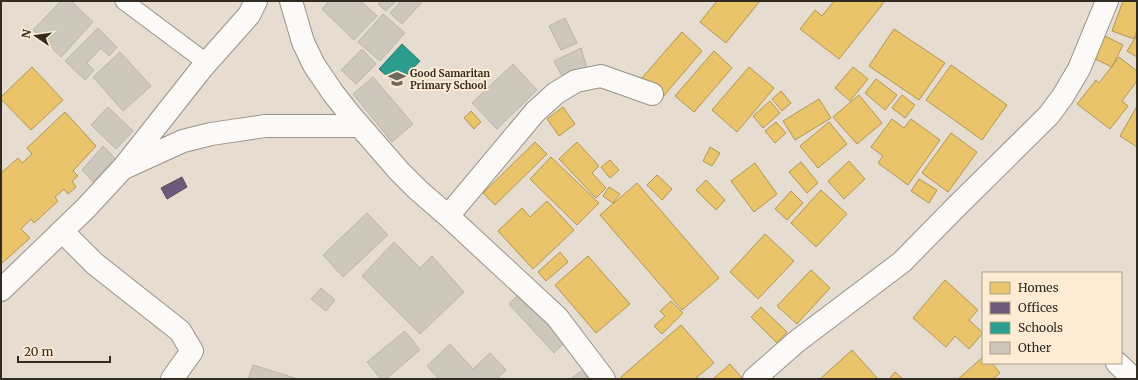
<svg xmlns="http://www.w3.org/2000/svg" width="1138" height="380" font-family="Merriweather,serif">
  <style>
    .homes { fill: #e9c46a; stroke: #b29654 }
    .offices { fill: #6d597a; stroke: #5b4b60 }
    .schools { fill: #2a9d8f; stroke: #2c7b6e }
    .building { fill: #cec7bc; stroke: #bcb5ab }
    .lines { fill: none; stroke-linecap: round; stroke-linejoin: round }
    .lane-casing { stroke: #989288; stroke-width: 19 }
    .street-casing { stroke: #989288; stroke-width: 24 }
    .lane { stroke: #fbfaf8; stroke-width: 17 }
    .street { stroke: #fbfaf8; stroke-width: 22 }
    .labels { text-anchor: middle; stroke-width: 4; stroke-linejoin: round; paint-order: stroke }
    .poi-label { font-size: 10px; font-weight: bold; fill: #322b22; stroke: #fdecd3; text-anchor: start }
  </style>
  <rect width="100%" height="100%" fill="#e6ddd0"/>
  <path class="homes" d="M717 1H760L726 43 700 22Z
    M834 1H885L839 59 800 29 815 10 822 16Z
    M1123 1H1137V30L1134 39 1112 31Z
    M894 29 945 63 919 100 869 66Z
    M682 32 702 51 662 98 641 79Z
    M1137 35V57L1127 51Z
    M1105 36 1123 45 1112 67 1093 58Z
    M714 51 732 68 694 112 675 96Z
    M1119 57 1137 71V81L1122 101 1128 106 1110 129 1077 104 1096 80 1099 83Z
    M951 65 1007 105 982 140 926 100Z
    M32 67 63 100 31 130 1 99V97Z
    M749 67 774 88 737 132 712 110Z
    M853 67 868 79 850 101 835 88Z
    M876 79 897 95 885 110 865 93Z
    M781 91 791 103 782 111 772 99Z
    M859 95 882 123 857 144 833 117Z
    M902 95 915 105 905 118 892 108Z
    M819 99 831 118 795 140 783 121Z
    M770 101 780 113 763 128 753 116Z
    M1137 106V147L1120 136Z
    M563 107 575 124 559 136 547 119Z
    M471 111 481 122 474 129 464 118Z
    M65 112 96 146 73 171 78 176 72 181 76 187 68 194 64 189 55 197 58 201 34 223 31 219 21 229 30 238 1 264V173L18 158 22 163 32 154 27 148Z
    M892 119 904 128 911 119 940 140 908 185 878 163 883 156 871 147Z
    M776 122 786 133 775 143 765 131Z
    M829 122 847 144 818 168 800 146Z
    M951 133 977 152 948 192 922 173Z
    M535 142 547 154 495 205 483 193Z
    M577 142 599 166 592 173 606 188 596 198 559 159Z
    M710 147 720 153 712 166 703 161Z
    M551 157 599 203 577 225 530 179Z
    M610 160 619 170 610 178 601 167Z
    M849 161 865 179 844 199 828 181Z
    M801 162 818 183 807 193 789 172Z
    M755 163 777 194 754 212 731 181Z
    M657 175 672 189 662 200 647 185Z
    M919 179 937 190 929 203 911 191Z
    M706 180 725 200 716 210 696 190Z
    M637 183 719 278 682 310 600 215Z
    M609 187 620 194 613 203 603 196Z
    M821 190 847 214 816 247 791 223Z
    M791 191 803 203 787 220 775 209Z
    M547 201 574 230 533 269 498 231 522 208 530 217Z
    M765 234 794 261 758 299 730 272Z
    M560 252 568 262 546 281 538 272Z
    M588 256 630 304 596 333 555 285Z
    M811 270 830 288 797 324 777 306Z
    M945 280 978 310 969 320 983 333 969 349 955 336 946 347 913 318Z
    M671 301 683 313 662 334 654 326 665 316 660 311Z
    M761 307 787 332 777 343 751 317Z
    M681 325 714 363 695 379H622L621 377Z
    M852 350 878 379H820Z
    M983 357V363H992L1000 373 993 379H958Z
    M730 364 742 378 741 379H713Z
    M895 372 903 379H889Z"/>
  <path class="offices" d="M182 177 187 187 167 199 161 188Z"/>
  <path class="schools" d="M402 44 420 61 397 85 379 69Z"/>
  <path class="building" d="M61 1H71L93 22 61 57 33 30Z
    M329 1H361L377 16 354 40 322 9Z
    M381 1H396L386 11 378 4Z
    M401 1H423L402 24 390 13Z
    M383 14 405 33 380 61 358 42Z
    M565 18 577 43 561 50 549 26Z
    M98 28 117 47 109 56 101 48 87 63 94 70 85 80 65 61Z
    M581 48 587 68 563 78 554 61Z
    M362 49 376 64 356 84 341 70Z
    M120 52 151 86 123 111 93 77Z
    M513 64 537 90 497 129 472 103Z
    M373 77 413 124 392 142 353 94Z
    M108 107 133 131 116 149 91 125Z
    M103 146 115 158 93 182 82 170Z
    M367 213 388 235 343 277 323 255Z
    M394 242 420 268 432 256 464 292 420 334 362 276Z
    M321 288 335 300 326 311 311 299Z
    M523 290 568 339 554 353 509 304Z
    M405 331 420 350 386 379H381L367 362Z
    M450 344 473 369 490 353 506 370 497 379H439L427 366Z
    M253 365 298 379H248Z
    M583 370 588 379H570Z"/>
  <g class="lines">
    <g class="lane-casing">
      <path id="lane" d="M124 1 207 63"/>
    </g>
    <g class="street-casing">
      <path id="street" d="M291 1 303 42 314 65 333 93 352 117 399 171 418 190 448 216 557 317 604 379
        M126 167 183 141 211 134 265 126H360
        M448 216 535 112 556 93 576 81 601 76 652 94
        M62 231 95 264 180 331 192 351 172 379
        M1 290 86 208 123 168 202 68 249 15 256 1
        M1117 363 1134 379
        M754 379 796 342 902 262 955 208 1049 115 1063 96 1079 69 1107 1"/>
    </g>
    <use href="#lane" class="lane"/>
    <use href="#street" class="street"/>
  </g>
  <defs>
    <g id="school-bare" transform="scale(1.38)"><path d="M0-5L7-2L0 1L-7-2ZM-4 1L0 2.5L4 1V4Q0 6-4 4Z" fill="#71695f" stroke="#fdecd3" stroke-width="2.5" paint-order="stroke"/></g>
  </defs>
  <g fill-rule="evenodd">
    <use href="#school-bare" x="397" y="79"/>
  </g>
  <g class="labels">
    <g class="poi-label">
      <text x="410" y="77">Good Samaritan<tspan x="410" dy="12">Primary School</tspan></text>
    </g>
  </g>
  <rect width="1138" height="380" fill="none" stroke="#322b22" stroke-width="4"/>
  <rect x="982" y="272" width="140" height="92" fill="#fdecd3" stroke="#ac9f8c"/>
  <rect x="990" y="282" width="20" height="12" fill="#e9c46a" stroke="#ac9f8c"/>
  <text x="1018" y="292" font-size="12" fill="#322b22">Homes</text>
  <rect x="990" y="302" width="20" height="12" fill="#6d597a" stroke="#ac9f8c"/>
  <text x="1018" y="312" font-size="12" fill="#322b22">Offices</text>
  <rect x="990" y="322" width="20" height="12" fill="#2a9d8f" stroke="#ac9f8c"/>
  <text x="1018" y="332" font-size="12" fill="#322b22">Schools</text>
  <rect x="990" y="342" width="20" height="12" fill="#cec7bc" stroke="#ac9f8c"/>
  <text x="1018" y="352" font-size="12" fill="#322b22">Other</text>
  <g transform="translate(36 36) rotate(283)" stroke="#fdecd3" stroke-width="3" paint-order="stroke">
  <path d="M0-3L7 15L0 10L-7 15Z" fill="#322b22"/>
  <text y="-6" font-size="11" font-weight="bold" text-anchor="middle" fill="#322b22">N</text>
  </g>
  <path d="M18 356v6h92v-6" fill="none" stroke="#322b22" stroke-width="2"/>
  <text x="24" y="356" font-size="12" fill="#322b22" stroke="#fdecd3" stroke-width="3" paint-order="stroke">20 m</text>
</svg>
